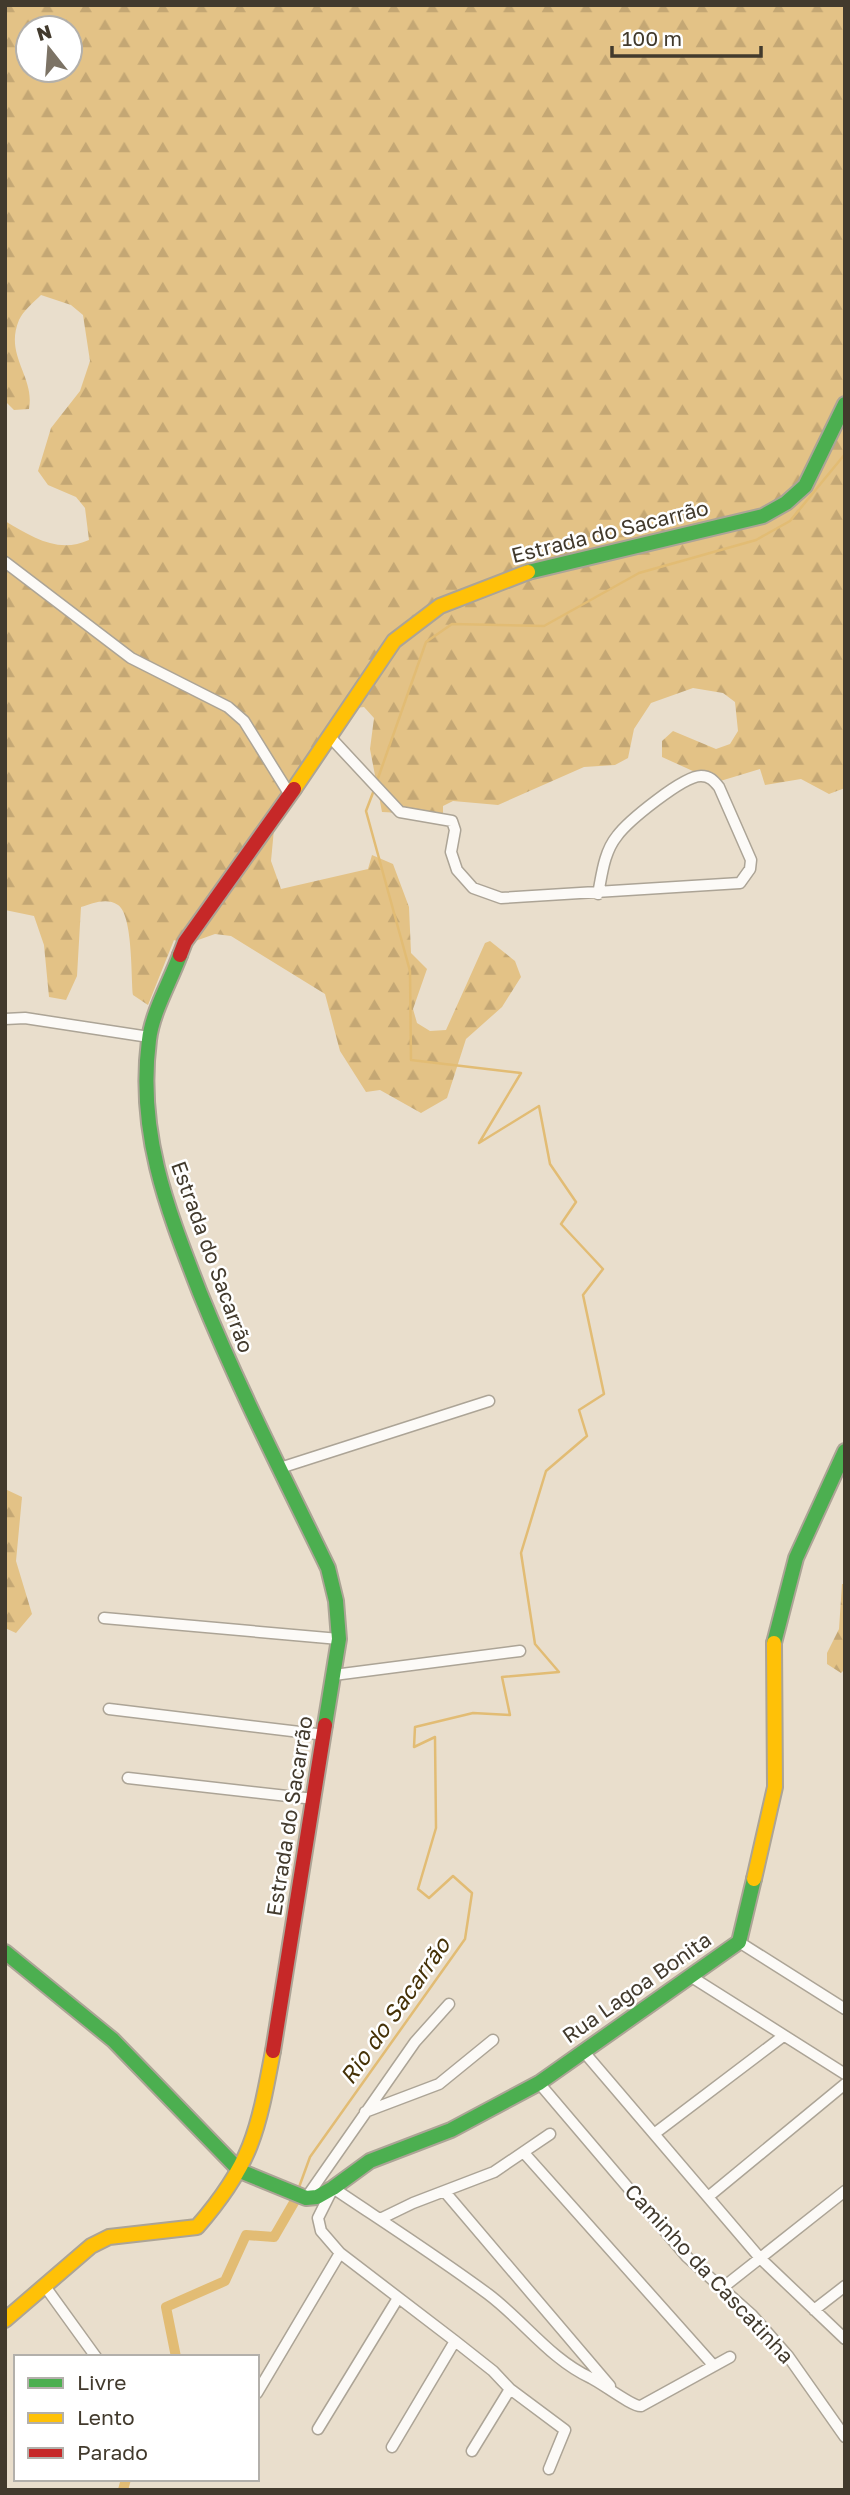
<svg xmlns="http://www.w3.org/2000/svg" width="850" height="2495" font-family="'Golos Text',sans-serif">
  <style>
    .forest { fill: url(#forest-firs); fill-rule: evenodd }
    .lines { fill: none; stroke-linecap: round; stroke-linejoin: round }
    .stream { stroke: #e2bc74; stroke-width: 2.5 }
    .canal { stroke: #e2bc74; stroke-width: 10 }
    .street-casing { stroke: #aca496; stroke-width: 13 }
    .fast-casing { stroke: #aca496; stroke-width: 18 }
    .slow-casing { stroke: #aca496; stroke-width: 18 }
    .jam-casing { stroke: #aca496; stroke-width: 18 }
    .street { stroke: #fcfaf7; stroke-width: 10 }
    .fast { stroke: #4caf50; stroke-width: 14 }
    .slow { stroke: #ffc107; stroke-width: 14 }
    .jam { stroke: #c62828; stroke-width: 14 }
    .labels { text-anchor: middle; stroke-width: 5; stroke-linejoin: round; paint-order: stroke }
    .street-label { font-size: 21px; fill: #423a2d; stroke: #fff }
    .water-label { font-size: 23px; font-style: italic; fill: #453106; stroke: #fff }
  </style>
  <defs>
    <pattern id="forest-firs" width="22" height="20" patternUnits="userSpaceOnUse" patternTransform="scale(1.75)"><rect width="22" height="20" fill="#e3c286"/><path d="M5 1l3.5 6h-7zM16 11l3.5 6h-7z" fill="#c4a774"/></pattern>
  </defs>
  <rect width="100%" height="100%" fill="#e9decc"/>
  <path class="forest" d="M5 5H845V788L829 794 801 779 765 785 760 769 717 782 662 757V741L673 731 716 749 730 744 738 731 735 702 723 693 693 688 651 703 634 729 628 758 615 765 584 767 498 805 453 801 443 806V815L382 812 370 749 374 718 364 707 349 709 274 829 271 861 281 889 368 869 372 855 393 864 409 907 411 953 427 969 413 1009 417 1023 430 1031 446 1030 485 943 490 941 515 961 521 977 502 1007 466 1039 447 1098 421 1113 380 1090 366 1092 340 1051 325 994 231 936 215 934 184 945 174 940 148 1005 133 995C131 976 133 915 118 905 106 897 92 904 81 907L77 976 66 1000 49 997 44 945 34 916 5 910V521C32 537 58 554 89 540L85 508 76 497 48 485 38 471 51 428 80 391 90 361 83 315 71 305 41 295C34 302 23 311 19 320 4 356 35 376 29 409L14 410 5 401ZM28 28H70V70H28Z
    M5 1489 22 1497 16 1561 32 1614 16 1633 5 1628Z
    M842 1584H845V1669L841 1673 827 1664V1653L839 1629Z"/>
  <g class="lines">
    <path class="stream" d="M377 781 426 642 452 624 544 626 639 573 756 540 790 521 845 454
      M298 2190 310 2157 465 1939 472 1893 453 1876 429 1898 418 1889 436 1828 435 1737 414 1747 415 1727 473 1713 510 1715 502 1677 559 1672 535 1644 521 1553 546 1471 587 1436 579 1410 604 1394 583 1295 603 1269 561 1224 576 1202 550 1164 539 1106 479 1143 521 1073 411 1060 410 971 366 811 374 790"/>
    <path class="canal" d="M176 2357 166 2307 225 2281 246 2235 274 2237 296 2199
      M123 2490 126 2479"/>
    <g class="street-casing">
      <path id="street" d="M5 562 131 658 228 707 244 721 290 795
        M331 738 400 812 452 821 455 830 451 852 457 870 473 888 501 898 740 883 750 869 751 860 719 787C714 781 710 776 701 776 683 776 628 821 617 836 604 852 602 874 598 894
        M5 1019 25 1018 149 1037
        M280 1468 489 1401
        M104 1618 339 1639
        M334 1675 520 1651
        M109 1709 325 1735
        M128 1778 314 1799
        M739 1942 845 2009
        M690 1976 845 2074
        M584 2052 760 2258 845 2339
        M539 2083 687 2257 752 2315 788 2356 845 2437
        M365 2112 439 2084 493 2040
        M654 2134 782 2037
        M525 2154 714 2366
        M445 2192 610 2386
        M708 2197 845 2084
        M306 2198 415 2042 449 2004
        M380 2219 413 2203 494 2172 550 2134
        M44 2285 96 2357
        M721 2289 845 2191
        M814 2310 845 2286
        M257 2393 340 2253
        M318 2429 398 2298
        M392 2447 455 2341
        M472 2451 510 2389
        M549 2469 565 2430 510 2389 493 2371 455 2341 340 2253 321 2231 318 2218 333 2188C385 2223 438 2257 488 2294 524 2321 550 2359 591 2378 603 2384 633 2407 641 2406L730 2357"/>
    </g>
    <g class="fast-casing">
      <path id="fast" d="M528 572 763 516 786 503 805 486 845 404
        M180 955C170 982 152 1013 149 1040 137 1133 167 1208 200 1293 238 1387 284 1477 328 1568L336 1601 339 1639 325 1725
        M774 1643 796 1558 845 1451
        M5 1952 113 2040 240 2171 306 2198 317 2197 333 2188 370 2161 451 2130 539 2083 739 1942 754 1879"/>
    </g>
    <g class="slow-casing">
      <path id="slow" d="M294 789 394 641 440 606 528 572
        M754 1879 775 1787 774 1643
        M5 2320 91 2246 109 2237 197 2227C252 2164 258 2131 273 2051"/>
    </g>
    <g class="jam-casing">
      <path id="jam" d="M180 955 185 942 294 789
        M273 2051 325 1725"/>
    </g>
    <use href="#street" class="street"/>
    <use href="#fast" class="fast"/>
    <use href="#slow" class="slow"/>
    <use href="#jam" class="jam"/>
  </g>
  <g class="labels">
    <g class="street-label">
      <text transform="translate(610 532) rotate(-14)" y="7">Estrada do Sacarrão</text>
      <text transform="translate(212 1257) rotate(70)" y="7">Estrada do Sacarrão</text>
      <text transform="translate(290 1816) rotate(-81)" y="7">Estrada do Sacarrão</text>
      <text transform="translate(637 1988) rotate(-35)" y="7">Rua Lagoa Bonita</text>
      <text transform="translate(709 2274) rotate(47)" y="7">Caminho da Cascatinha</text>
    </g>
    <g class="water-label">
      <text transform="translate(395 2011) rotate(-55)" y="8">Rio do Sacarrão</text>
    </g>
  </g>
  <rect width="850" height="2495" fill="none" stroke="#423a2d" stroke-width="14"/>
  <rect x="14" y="2355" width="245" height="126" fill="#ffffff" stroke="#b3b0ab" stroke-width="2"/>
  <rect x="28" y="2378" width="35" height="10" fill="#4caf50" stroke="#b3b0ab" stroke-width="2"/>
  <text x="77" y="2390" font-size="21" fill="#423a2d">Livre</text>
  <rect x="28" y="2413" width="35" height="10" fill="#ffc107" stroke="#b3b0ab" stroke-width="2"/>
  <text x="77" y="2425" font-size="21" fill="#423a2d">Lento</text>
  <rect x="28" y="2448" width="35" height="10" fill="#c62828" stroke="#b3b0ab" stroke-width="2"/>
  <text x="77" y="2460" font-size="21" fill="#423a2d">Parado</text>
  <g transform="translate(49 49) rotate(343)"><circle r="33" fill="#ffffff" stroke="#b3b0ab" stroke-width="2"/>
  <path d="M0-5L12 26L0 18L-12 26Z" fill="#7c7365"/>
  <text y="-10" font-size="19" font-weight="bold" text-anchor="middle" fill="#423a2d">N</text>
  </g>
  <path d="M612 46v10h149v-10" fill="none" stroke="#423a2d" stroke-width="3.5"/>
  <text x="622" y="46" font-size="21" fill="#423a2d" stroke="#ffffff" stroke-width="5" paint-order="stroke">100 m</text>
</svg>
